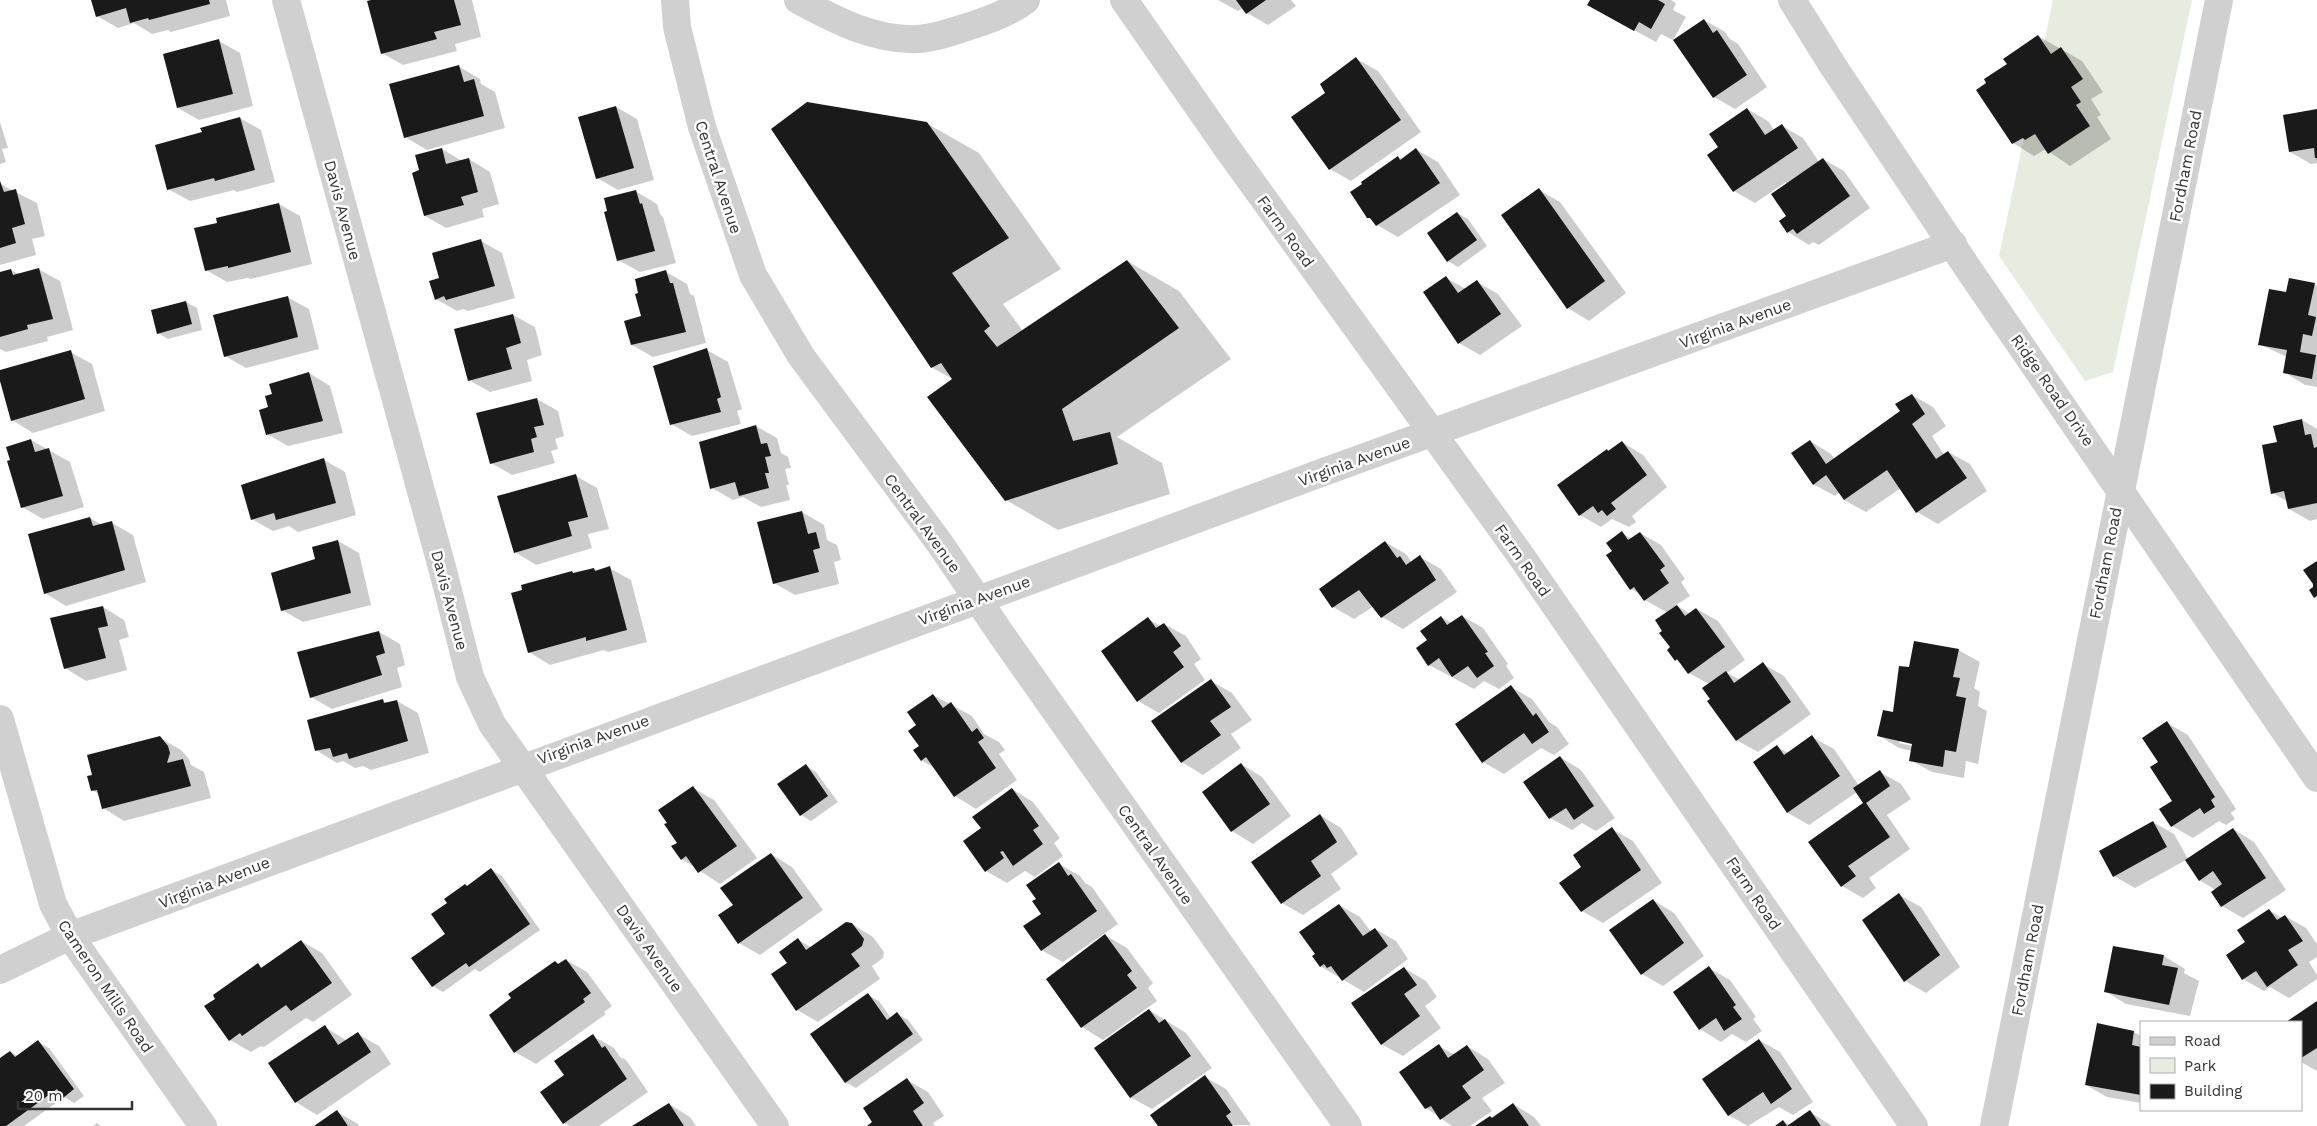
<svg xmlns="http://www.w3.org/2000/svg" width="2317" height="1126" font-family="'Work Sans',sans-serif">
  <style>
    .green { fill: #e6ecdf }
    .shadow { fill: #0003; fill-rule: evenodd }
    .building { fill: #1a1a1a }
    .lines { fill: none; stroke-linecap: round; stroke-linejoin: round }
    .minor { stroke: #d0d0d0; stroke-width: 28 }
    .tertiary { stroke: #d0d0d0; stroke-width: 28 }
    .labels { text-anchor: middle; stroke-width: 5; stroke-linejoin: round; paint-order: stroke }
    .street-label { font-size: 16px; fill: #333; stroke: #fff }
  </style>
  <rect width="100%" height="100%" fill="#fff"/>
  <path class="green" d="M2053 0H2192L2113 372 2085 381 1999 256Z"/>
  <path class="shadow" d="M92 0H226L230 16 171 32 168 30 152 34 134 23 118 28 97 16Z
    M376 0H472L481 37 455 44 457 51 403 65 382 53Z
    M1218 0H1291L1296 6 1268 25 1247 13 1243 8 1238 11Z
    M1591 0H1671L1676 3 1673 10 1686 17 1673 40 1661 34 1656 42 1610 17Z
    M1704 20 1725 32 1730 39 1738 44 1767 87 1735 109 1714 97Z
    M2038 36 2082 61 2103 92 2091 99 2101 115 2097 117 2111 139 2070 166 2048 151 2044 150 2034 156 2013 143 1988 83Z
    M219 41 240 53 253 106 199 120 178 108Z
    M1357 59 1378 71 1421 132 1351 181 1330 169 1327 93Z
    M458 66 480 79 481 84 495 92 505 128 427 150 405 137Z
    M616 107 637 119 654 180 618 190 597 178Z
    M1747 109 1768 121 1774 130 1782 126 1803 138 1819 162 1823 159 1844 171 1870 208 1819 245 1813 242 1809 245 1788 232 1780 221 1788 216 1786 182 1755 203 1734 191 1720 148Z
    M2317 111V163L2311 164 2290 152Z
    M240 118 261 130 275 182 237 192 234 190 190 201 168 189 203 133Z
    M0 122 8 148 2 149 6 162 0 164Z
    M926 123 979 153 1061 269 1003 304 1023 331 1127 261 1179 291 1231 359 1117 437 1162 463 1170 494 1058 530 1006 500 954 380 931 367Z
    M442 149 462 161 469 159 490 172 499 204 482 209 484 217 446 228 425 216 420 171Z
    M1417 150 1438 162 1460 195 1398 237 1377 225 1368 217 1398 157 1402 160Z
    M0 184 37 203 45 236 32 239 36 255 0 265Z
    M1539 190 1560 202 1626 293 1589 321 1568 308 1502 215Z
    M635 191 657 204 660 214 663 217 676 263 640 272 618 260Z
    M279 204 300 216 312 264 251 279 248 278 227 282 206 270 219 224Z
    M1457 213 1468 219 1487 246 1458 267 1448 261Z
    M481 241 502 253 515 298 468 311 463 309 457 311 436 299 441 279Z
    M38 269 60 281 73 330 47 337 48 341 6 352 0 349V273L11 270 19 274Z
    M666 272 687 284 690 294 694 296 706 343 653 357 632 345 642 317Z
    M1446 278 1466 289 1477 282 1498 294 1522 326 1480 355 1459 343 1425 293Z
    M2314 284 2317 286V387L2305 385 2284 372 2287 357 2259 344 2287 293Z
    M287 297 309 309 319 349 246 368 225 356Z
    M186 302 197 308 202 330 168 339 158 333Z
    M513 315 535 327 542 355 527 360 532 381 490 392 469 380 455 330Z
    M707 350 728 362 742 409 737 411 741 424 692 436 671 424Z
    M70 352 92 364 105 411 33 433 12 420 0 371Z
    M309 373 330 386 343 433 288 446 267 434 269 408Z
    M1912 395 1933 407 1946 426 1932 436 1944 455 1948 452 1970 464 1987 491 1938 524 1917 512 1901 488 1866 512 1844 500 1840 492 1835 496 1813 484 1810 441 1831 454 1835 459 1902 412Z
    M537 399 558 411 564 436 555 439 558 449 551 451 555 463 512 475 491 463Z
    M2302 420 2317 429V519L2310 521 2289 509 2288 502 2273 493 2278 443Z
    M756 426 777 438 781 453 788 457 791 468 785 469 789 485H786L790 500 761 507 743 497 733 500 712 488Z
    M31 440 70 462 84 507 43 519 22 507Z
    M1622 442 1643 455 1667 487 1632 516 1636 522 1629 527 1612 519 1601 527 1580 515 1609 452Z
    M324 460 345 472 356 515 298 532 289 526 273 531 252 519Z
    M576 476 597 488 609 529 588 534 592 548 536 565 515 552Z
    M802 512 824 525 827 540 837 545 841 560 834 562 839 584 795 595 774 583Z
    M90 518 102 525 112 523 133 535 146 582 66 606 45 593Z
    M1622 533 1632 539 1640 533 1661 545 1685 579 1681 582 1690 596 1676 605 1690 614 1697 609 1718 621 1745 660 1727 673 1740 680 1763 664 1784 676 1811 714 1758 752 1736 740 1711 700 1709 684 1689 673 1682 664 1676 660 1664 631 1668 613 1645 600 1641 595 1631 589 1613 551Z
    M338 541 359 553 371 605 303 622 282 610 317 560Z
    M1385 542 1406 554 1412 563 1420 557 1441 569 1457 592 1403 629 1382 617 1374 606 1354 619 1333 607 1352 567 1350 566Z
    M609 568 631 580 647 642 608 652 604 650 550 665 529 652 572 573 575 574 594 569 598 571Z
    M103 607 124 620 129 637 119 640 127 670 86 681 65 668 52 619Z
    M1462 616 1483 628 1508 664 1506 666 1514 678 1499 689 1484 681 1474 689 1429 665 1441 617 1452 623Z
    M1148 619 1161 626 1164 624 1186 636 1201 659 1194 664 1205 680 1159 713 1138 701Z
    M379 632 400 644 405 665 397 668 402 687 332 709 311 697Z
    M1958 650 1980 662 1974 688 1980 692 1978 706 1987 711 1978 764 1966 761 1964 778 1932 772 1910 760 1912 751 1899 748 1878 735 1894 713 1910 669ZM1899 740 1918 745V747L1899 743Z
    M1211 681 1232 693 1252 720 1231 734 1241 748 1203 775 1182 762Z
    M1511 687 1532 699 1549 722 1557 727 1569 744 1554 755 1541 748 1504 774 1483 762Z
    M933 695 972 716 984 734 999 742 1005 750 999 754 1017 780 976 809 955 796 936 769 921 760 918 725Z
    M383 701 387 703 397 701 418 713 429 753 371 770 363 766 355 768 343 761 337 763 316 750Z
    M2167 723 2188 735 2236 809 2231 813 2235 819 2226 825 2219 821 2193 838 2172 826 2174 801 2160 763Z
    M1812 737 1834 749 1859 786 1880 772 1901 784 1911 799 1887 815 1910 849 1869 878 1876 888 1863 898 1842 886 1865 804 1857 792 1809 825 1788 813 1754 762 1777 747 1788 753Z
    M160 738 181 750 189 759 191 765 204 772 211 798 124 821 103 808 99 794 92 790Z
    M1560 757 1581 770 1615 818 1596 831 1582 823 1572 830 1550 818Z
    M1241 764 1262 777 1291 816 1253 844 1232 831Z
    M806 766 816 772 838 802 811 821 801 815Z
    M693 788 714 800 757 858 720 884 682 859 678 843 668 823Z
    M1012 789 1033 802 1060 838 1054 843 1063 856 1035 877 1025 871 1007 883 986 871 982 829Z
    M1320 815 1341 828 1358 854 1331 874 1341 889 1303 915 1282 903Z
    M2153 822 2174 834 2188 859 2233 829 2254 842 2286 890 2243 918 2222 906 2216 890 2199 880 2186 860 2135 888 2114 876Z
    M1612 829 1633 841 1662 883 1603 923 1582 911V867Z
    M771 854 792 867 823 910 760 955 739 943 734 905Z
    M1059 864 1080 876 1085 883 1092 887 1118 924 1063 962 1041 950 1043 914 1038 899Z
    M491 870 502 876 540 930 480 972 475 969 443 992 432 986 447 934 467 887Z
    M1899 895 1921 907 1960 967 1926 993 1905 981Z
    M1653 900 1674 913 1704 956 1663 986 1642 974Z
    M1339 905 1360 917 1371 932 1375 929 1396 941 1408 959 1364 992 1320 966 1317 954Z
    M2269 910 2282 918 2285 916 2306 928 2317 944V957L2309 962 2317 975V979L2289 998 2270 987 2264 991 2243 979 2247 942Z
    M852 924 873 937 884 952 883 958 872 966 880 979 818 1022 797 1010 788 964 798 940 811 947Z
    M1105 935 1127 948 1153 983 1148 988 1157 1001 1103 1040 1082 1027 1047 979Z
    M301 941 322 953 352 995 313 1022 306 1018 264 1047 261 1046 251 1052 230 1040 258 965 263 968Z
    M2164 956 2185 969 2184 973 2199 981 2190 1016 2126 1004 2105 991Z
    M566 960 587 972 612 1006 604 1012 606 1014 536 1064 515 1052 512 999 555 962 560 965Z
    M1404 968 1426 981 1437 997 1425 1006 1441 1028 1403 1056 1381 1044Z
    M1709 968 1730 980 1756 1017 1753 1019 1762 1031 1746 1042 1732 1034 1721 1042 1700 1029 1674 992Z
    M868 995 879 1001 891 1018 897 1014 908 1020 923 1040 856 1088 845 1082Z
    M2317 1003V1071L2301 1062V1022H2288Z
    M1149 1010 1186 1033 1212 1068 1152 1109 1130 1097Z
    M325 1027 347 1041 358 1034 379 1046 391 1064 317 1115 296 1102 270 1064Z
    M2134 1032 2141 1036V1103L2107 1097 2086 1085Z
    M593 1036 614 1048 620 1057 626 1060 648 1092 599 1126H570L564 1123 566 1075Z
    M1759 1040 1780 1052 1813 1102 1793 1115 1779 1107 1748 1126 1728 1115Z
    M38 1042 49 1048 84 1096 74 1103 64 1097 24 1126H0V1059L10 1052 18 1056Z
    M1439 1046 1455 1055 1467 1046 1488 1059 1505 1083 1482 1098 1492 1111 1470 1126H1452L1426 1108 1401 1072Z
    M1205 1077 1226 1089 1251 1125 1160 1126Z
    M907 1080 928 1092 944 1116 933 1123 935 1126H870Z
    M669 1104 690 1117 696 1126H634Z
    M1513 1104 1534 1117 1541 1126H1477Z
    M337 1112 358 1124 359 1126H316Z
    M1810 1112 1832 1126H1777L1783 1121 1790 1125Z
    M97 1123 101 1126H93Z"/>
  <path class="building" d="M91 0H209L210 4 149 20 148 18 130 23 126 8 96 17Z
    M371 0H454L461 25 434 32 437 39 381 54 367 1Z
    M1236 0H1266L1246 14Z
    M1590 0H1658L1665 4 1651 29 1639 22 1634 31 1587 5Z
    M1704 19 1713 33 1717 30 1747 75 1713 98 1673 40Z
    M2038 35 2051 54 2061 47 2083 79 2071 87 2081 102 2076 105 2090 126 2048 154 2035 134 2025 140 2023 138 2012 144 1976 90 1986 83 1984 79 2007 64 2003 59Z
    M219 39 233 94 177 108 163 54Z
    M1356 57 1401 120 1329 170 1291 117 1325 93 1320 84Z
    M459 65 464 82 474 79 484 116 404 138 389 84Z
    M807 102 927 122 1009 238 952 273 990 326 984 331 997 347 1127 260 1179 328 1062 409 1073 441 1110 432 1118 464 1005 501 927 397 952 379 941 363 931 368 771 129Z
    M616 106 634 168 596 179 578 117Z
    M1747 108 1765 135 1782 124 1798 148 1733 192 1707 155 1718 147 1709 134Z
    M2317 109V158H2315L2314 148 2289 152 2283 115Z
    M240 117 255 170 215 181 214 178 167 190 155 145 202 132 200 128Z
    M442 148 446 164 469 158 478 192 461 197 464 205 424 216 412 173 419 170 415 155Z
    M1416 148 1440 183 1376 226 1370 218H1367L1350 192 1362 184 1361 182 1398 156 1400 160Z
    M1823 158 1850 196 1797 234 1793 229 1787 233 1779 221 1786 216 1771 194Z
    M0 181 4 192 16 189 25 224 12 228 16 243 0 248Z
    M1539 188 1605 281 1567 309 1501 215Z
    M636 190 640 204 642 203 655 251 617 261 604 212 607 211 604 198Z
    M279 203 291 252 228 268V266L205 271 194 228 217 223 216 218Z
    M1457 212 1477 240 1447 262 1427 233Z
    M481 239 495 286 446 300 444 296 435 300 429 281 439 278 432 253Z
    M39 268 53 319 27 325 28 329 0 337V272L11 269 13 275Z
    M666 270 670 283H673L686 332 631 345 624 321 641 316 635 294 638 293 635 279Z
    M1446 276 1458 293 1477 280 1501 314 1458 344 1423 292Z
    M2289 278 2315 283 2308 315 2316 317 2312 336 2303 334 2300 352 2316 355 2312 379 2283 373 2287 350 2258 345 2269 289 2286 292Z
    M288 296 298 337 224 357 213 315Z
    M186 301 192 324 157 334 151 310Z
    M513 314 521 343 506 348 512 369 468 381 454 329Z
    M707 348 721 397 717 399 721 412 670 425 653 366Z
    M71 350 85 399 11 421 0 381V370Z
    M309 372 323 421 266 435 259 410 268 407 265 396 272 394 269 384Z
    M1912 394 1925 414 1912 424 1936 459 1948 451 1967 478 1916 513 1887 470 1844 500 1826 475 1813 485 1791 453 1810 440 1826 464 1900 411 1895 404Z
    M537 398 544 425 534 427 537 437 531 439 534 452 490 464 476 413Z
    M2302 419 2305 435 2311 434 2314 448 2317 447V503L2288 509 2284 491 2271 494 2262 445 2277 442 2273 426Z
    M756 425 761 444 767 443 771 456 765 457 769 473H765L769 488 739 496 735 482 710 489 699 442Z
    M31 439 35 452 49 448 63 496 21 508 7 461 10 460 6 447Z
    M1622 441 1647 475 1611 503 1616 509 1607 516 1602 510 1598 513 1593 506 1579 516 1557 485 1607 449 1608 451Z
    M324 458 336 503 276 520 274 513 251 520 241 485Z
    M576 474 588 517 568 522 572 536 514 553 497 496Z
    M802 511 808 534 816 532 820 548 813 550 819 572 773 584 757 522Z
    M90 517 93 526 112 521 125 570 44 594 28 534Z
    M1622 531 1628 540 1640 532 1665 566 1660 570 1669 583 1644 601 1634 587 1630 590 1606 555 1612 551 1606 543Z
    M338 540 351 593 281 611 271 573 315 559 312 547Z
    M1385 541 1397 558 1400 556 1406 565 1420 555 1436 580 1381 618 1359 590 1332 608 1319 589Z
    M2317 561V596L2314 598 2309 590 2313 587V584L2303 570Z
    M610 566 627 630 586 641V637L528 653 511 593 522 590 521 585 572 571 573 573 594 568 595 571Z
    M1677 605 1685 616 1696 608 1725 647 1688 674 1677 659 1675 661 1667 650 1670 647 1659 633 1662 631 1655 620Z
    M103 606 108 626 98 628 106 658 64 669 50 618Z
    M1462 615 1488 652 1485 653 1494 666 1477 678 1468 666 1452 677 1439 658 1428 666 1416 648 1427 640 1420 631 1441 616 1447 625Z
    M1148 617 1156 628 1164 623 1181 646 1173 652 1184 667 1137 702 1101 651Z
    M379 631 385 653 376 656 382 675 310 698 297 652Z
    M1914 641 1959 649 1953 677 1960 678 1956 696 1966 698 1956 752 1945 750 1943 767 1909 761 1912 744 1877 736 1883 710 1893 712 1899 666 1909 667Z
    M1763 662 1791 702 1736 741 1707 701 1710 699 1702 688 1726 671 1734 683Z
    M1211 679 1231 707 1210 721 1221 735 1181 763 1151 721Z
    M1511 685 1533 716 1536 713 1549 732 1532 744 1524 733 1482 763 1455 724Z
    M933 694 943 708 951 702 972 732 977 728 984 738 978 742 996 768 954 797 926 757 921 761 913 750 919 746 908 731 916 725 907 712Z
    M383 699 384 703 397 700 408 741 349 759 347 753 333 757 330 748 315 751 307 720Z
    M2167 721 2215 797 2211 800 2215 807 2204 814 2200 808 2171 827 2159 809 2172 801 2150 767 2158 762 2142 738Z
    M1812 735 1840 776 1787 813 1753 762 1777 745 1784 755Z
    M160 736 168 746 170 753 167 763 183 759 191 786 102 809 97 790 91 791 87 776 92 775 87 755Z
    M1560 756 1594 806 1574 820 1566 808 1549 819 1523 782Z
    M1241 763 1270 804 1231 832 1202 792Z
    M806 764 828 796 800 816 777 784Z
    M1880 770 1890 786 1866 803 1890 837 1848 866 1856 876 1841 887 1808 842 1863 803 1853 788Z
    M693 786 737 846 698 873 686 856 681 860 671 846 677 843 664 824 667 823 658 810Z
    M1012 788 1039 826 1033 830 1043 844 1013 866 1003 851 1000 852 1004 858 985 872 963 841 981 828 972 817Z
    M1320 814 1337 842 1311 861 1321 876 1281 904 1251 862Z
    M2153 821 2167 847 2113 877 2099 851Z
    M1612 827 1641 870 1581 912 1559 883 1581 867 1573 855Z
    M2233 828 2266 878 2221 907 2211 892 2222 884 2213 871 2199 881 2185 860Z
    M771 853 803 898 738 944 718 915 733 905 720 888Z
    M1059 862 1068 876 1071 874 1097 911 1041 951 1023 926 1041 914 1032 901 1036 899 1026 885Z
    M491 868 530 924 469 967 466 963 432 987 411 958 445 934 431 914 447 903 444 899 465 884 467 886Z
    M1899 893 1940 955 1904 982 1862 920Z
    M1653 899 1684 943 1641 975 1609 930Z
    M1339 904 1363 936 1375 928 1388 946 1342 981 1331 966 1327 968 1324 964 1320 967 1312 956 1315 954 1299 932Z
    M2269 909 2277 920 2285 915 2303 941 2288 950 2298 965 2267 987 2256 971 2242 980 2226 955 2245 942 2237 930Z
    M846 922 852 923 864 939 862 946 851 954 860 966 796 1011 771 974 787 963 779 952 798 938 806 950Z
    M1105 934 1132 971 1127 975 1137 988 1081 1028 1046 979Z
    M301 940 332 983 291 1011 286 1005 242 1036 240 1033 229 1041 204 1006 215 999 213 995 258 963 261 968Z
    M2113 946 2164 955 2162 965 2178 968 2169 1005 2104 992Z
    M566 959 591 993 583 999 585 1002 514 1053 489 1015 511 998 508 994 555 961 558 964Z
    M1709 966 1736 1005 1733 1007 1742 1019 1724 1031 1716 1018 1699 1030 1673 992Z
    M1404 967 1417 985 1404 994 1420 1016 1381 1045 1351 1003Z
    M868 993 887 1020 897 1012 913 1034 845 1083 810 1034Z
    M2317 1001V1048L2301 1058V1022H2286Z
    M1149 1009 1159 1023 1165 1019 1191 1056 1130 1098 1094 1048Z
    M2097 1023 2134 1031 2132 1045 2141 1047V1095L2085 1085Z
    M325 1025 338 1045 358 1032 371 1052 295 1103 268 1063Z
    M593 1034 602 1048 605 1046 627 1079 563 1124 540 1092 564 1075 554 1061Z
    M1759 1039 1792 1089 1771 1104 1763 1092 1728 1116 1702 1079Z
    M38 1040 74 1089 63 1098 57 1089 6 1126H0V1058L10 1051 15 1057Z
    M1439 1044 1448 1058 1467 1045 1484 1070 1462 1086 1471 1098 1440 1120 1431 1106 1425 1109 1399 1072Z
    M1205 1075 1231 1112 1226 1116 1233 1126H1158L1150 1115Z
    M907 1078 924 1103 913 1111 923 1126H867L872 1122 863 1108Z
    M669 1103 684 1126H632Z
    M1513 1103 1529 1126H1475L1490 1116 1492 1118Z
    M337 1110 348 1126H314Z
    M1810 1110 1821 1126H1775L1783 1120 1787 1126Z"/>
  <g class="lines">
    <path class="minor" d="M286 0 443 571 470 677 492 724 775 1126
      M675 0 677 27 702 127 753 275 801 356 941 545 1001 634 1348 1126
      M798 0C835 20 875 41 918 39 936 38 954 31 970 26 989 20 1011 12 1026 0
      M1124 0 1227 148 1519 553 1914 1126
      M1792 0 1833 66 1967 267 2317 778
      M0 970 70 936C695 700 1324 471 1953 244
      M1994 1126 2219 0"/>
    <path class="tertiary" d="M0 719 53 904 70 936 203 1126"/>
  </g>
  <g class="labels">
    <g class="street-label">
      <text transform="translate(2185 166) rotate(-79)" y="6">Fordham Road</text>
      <text transform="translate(719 177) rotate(72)" y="6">Central Avenue</text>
      <text transform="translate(343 210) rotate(75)" y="6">Davis Avenue</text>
      <text transform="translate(1286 231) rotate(54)" y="6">Farm Road</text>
      <text transform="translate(1735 323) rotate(-20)" y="6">Virginia Avenue</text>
      <text transform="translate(2053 390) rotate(55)" y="6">Ridge Road Drive</text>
      <text transform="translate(1354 461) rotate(-20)" y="6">Virginia Avenue</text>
      <text transform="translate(923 523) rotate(54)" y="6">Central Avenue</text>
      <text transform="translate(1523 560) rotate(55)" y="6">Farm Road</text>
      <text transform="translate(2105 563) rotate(-79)" y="6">Fordham Road</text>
      <text transform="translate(450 600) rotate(75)" y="6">Davis Avenue</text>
      <text transform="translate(974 600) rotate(-20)" y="6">Virginia Avenue</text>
      <text transform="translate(593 739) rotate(-20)" y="6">Virginia Avenue</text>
      <text transform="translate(1156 854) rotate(55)" y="6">Central Avenue</text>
      <text transform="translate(214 882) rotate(-21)" y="6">Virginia Avenue</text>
      <text transform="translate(1754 893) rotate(56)" y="6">Farm Road</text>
      <text transform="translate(650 948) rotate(55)" y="6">Davis Avenue</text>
      <text transform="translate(2027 960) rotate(-79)" y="6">Fordham Road</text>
      <text transform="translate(106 986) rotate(56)" y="6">Cameron Mills Road</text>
    </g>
  </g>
  <rect x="2140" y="1021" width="162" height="90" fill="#ffffff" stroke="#adadad"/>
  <rect x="2150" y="1037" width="25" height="8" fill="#d0d0d0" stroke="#adadad"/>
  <text x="2184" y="1046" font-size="15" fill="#333333">Road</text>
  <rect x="2150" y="1058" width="25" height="15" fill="#e6ecdf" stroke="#adadad"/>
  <text x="2184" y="1071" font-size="15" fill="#333333">Park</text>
  <rect x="2150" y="1084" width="25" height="15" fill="#1a1a1a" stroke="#adadad"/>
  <text x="2184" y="1096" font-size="15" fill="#333333">Building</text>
  <path d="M18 1101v8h114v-8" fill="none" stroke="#333333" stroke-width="2.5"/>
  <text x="25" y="1101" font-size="15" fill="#333333" stroke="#ffffff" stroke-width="4" paint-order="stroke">20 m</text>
</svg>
